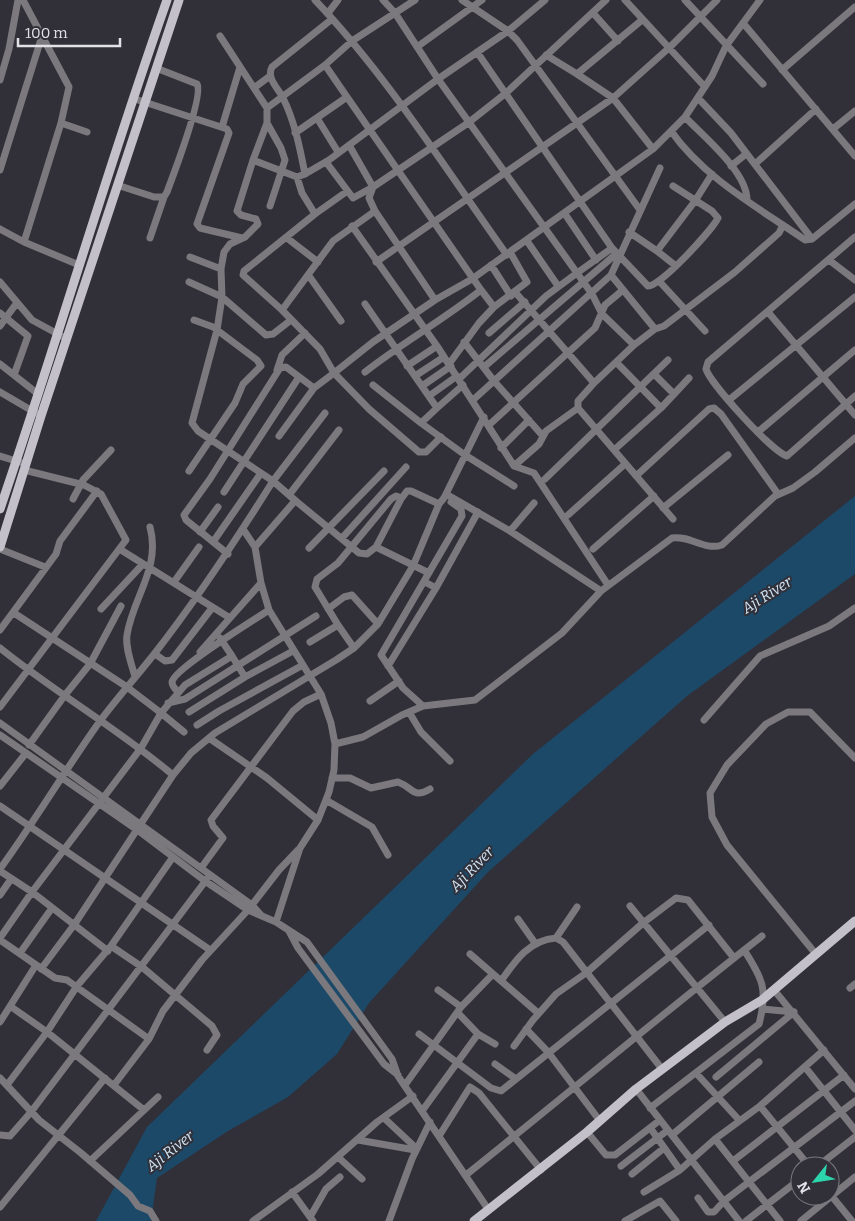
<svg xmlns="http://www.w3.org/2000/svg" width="855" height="1221" font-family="Bitter,serif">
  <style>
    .water { fill: #1c4968 }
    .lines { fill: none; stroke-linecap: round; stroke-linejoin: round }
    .minor { stroke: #7b797d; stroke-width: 7 }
    .major { stroke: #c4c0c9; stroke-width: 9 }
    .labels { text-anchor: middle; stroke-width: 4; stroke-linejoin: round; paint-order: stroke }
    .water-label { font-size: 15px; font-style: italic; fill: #d0e4f4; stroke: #313039 }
  </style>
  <rect width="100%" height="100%" fill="#313039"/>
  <path class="water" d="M855 496V574L687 696 488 872 369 1003 337 1054 288 1097 228 1131 157 1178 151 1221H96L147 1127 533 754Z"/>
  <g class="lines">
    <path class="minor" d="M315 0C388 77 445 168 507 255
      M383 0 395 13 438 79 577 273 546 296 459 379
      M462 0 508 31 517 40 640 210
      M625 0 705 87
      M685 0 763 84
      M328 13 338 0
      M593 13 618 41
      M743 23 855 156
      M220 36 267 108 325 65 352 41 415 0
      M417 47 482 0
      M477 52 612 248 577 273 592 294 602 314 634 345
      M546 55 577 74 642 20
      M325 65 347 97
      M782 70 855 7
      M577 74 613 98 653 149
      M0 80 9 49 18 0
      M254 88 270 76
      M698 98 731 133 812 239
      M135 99 227 129 229 133 197 224 200 228 242 238
      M267 108V123L281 148 285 160 270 206
      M685 117C704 137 746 171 747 199
      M317 118 338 152
      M61 123 87 132
      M222 127 240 67
      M833 129 855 111
      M671 131C704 178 759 208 805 240L812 239 855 204
      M295 133 347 97 481 290C443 320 402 343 365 372
      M253 160 267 123
      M326 162 353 198 373 187 349 145
      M755 164 816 109
      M731 166 746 154
      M0 170 42 36 23 0
      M305 174C300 149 295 122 283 98 278 88 266 78 272 67L332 19
      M117 185 154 197H164L167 192C173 176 204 95 197 84L156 68
      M315 214 346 192
      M565 214 596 260
      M352 226 437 346 514 466 534 473 608 585
      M0 229 24 242 79 265
      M629 232 657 251
      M855 237 708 362 706 369C710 383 772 452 787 456L855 396
      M150 238 164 197
      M287 238 318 262
      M527 241 558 286
      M24 242 61 123 69 87 42 36
      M612 248 648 286C660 287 712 230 718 218L712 211 673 186
      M190 257 221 269
      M829 260 855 280
      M376 262 613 98 670 47 717 0
      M491 265 511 296
      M676 266 657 251 695 201 712 174
      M309 276 341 321
      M659 281 705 331
      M0 282 32 320 67 339
      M189 282 222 297 266 335 273 334 291 320
      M481 290 494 307
      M515 292 594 383 634 345 655 329 611 275
      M435 300 375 211 369 198 373 187 468 123 506 93 606 0
      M365 304 437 408 463 385
      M282 310 333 241 375 211
      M768 312 855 415
      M0 313 28 336 14 375
      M0 326 16 304
      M655 329 664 326 735 272 779 233 783 225
      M489 333 525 302
      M464 342 494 381 542 435
      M617 363 661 408 689 378
      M0 364 38 394
      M449 364 479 323 494 307 527 282 510 252
      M407 366 437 346
      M484 367 616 254
      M277 370 282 355 305 333
      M654 374 674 394
      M415 376 444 357
      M594 383 578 401V408L614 450
      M373 385 421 423 437 408
      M422 386 451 366
      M0 392 41 416
      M429 396 457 376
      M473 400 611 275 660 168
      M729 400 855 297
      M661 408 614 450 673 519
      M325 413 273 481 198 431 192 423 217 330 222 297 221 269 224 252 230 244 245 237 258 224 256 219 241 215 237 211 253 160 297 177 305 174 329 160 438 79 508 31 545 0
      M421 423 465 455 514 486
      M489 425 595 328 605 305 623 290
      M758 432 855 350
      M279 436 314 388 334 373 320 349 282 310 243 275 244 271 315 214 302 193 297 177
      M441 437 426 452H419L369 409 334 373 373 342 435 300 472 279 653 149 685 117 712 76 726 46 760 0
      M501 448 529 420
      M0 456 26 464
      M514 466 539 444 546 431 578 408
      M189 471 235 403 243 384 261 366 257 360 213 327 194 320
      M636 476 709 409 714 408 721 414 778 494
      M545 479 668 360
      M224 492 299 377
      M446 494 510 531 601 591 672 538C690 535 704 551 722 545L775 496 793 488 815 472 855 438
      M289 495 339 430
      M73 499 83 480 111 450
      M663 508 728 455
      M568 515 625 464
      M243 529 255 547
      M510 531 534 503
      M200 532 218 507
      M342 538 406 467
      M213 542 261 473
      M376 547 401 499 407 491H411L439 504
      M309 548 384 471
      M0 549 45 567
      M593 549 654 496
      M121 550 230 618 261 583
      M228 554 186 520 184 515 210 479 280 368 286 367 314 388
      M174 582 199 547
      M425 582 436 588 478 512
      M101 609 143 564
      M328 609 344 597 352 595 378 624
      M338 625 315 587 317 579 338 563 391 499 396 496 401 498
      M0 630 56 554 60 541 97 491
      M220 638 232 656
      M310 642 338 625 354 648
      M0 648C56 693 118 729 173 775
      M200 652 230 618
      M155 654 165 661 172 660 212 608
      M388 666 436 588
      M135 677C132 665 125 648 127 635 133 597 161 568 150 527
      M178 692C176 690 172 685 172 682 174 669 254 620 269 610
      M370 701 399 681
      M168 703 185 699 316 616
      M423 706 403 688 381 655 462 516 461 509 451 502
      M0 707 126 540 101 494 84 485 24 470
      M189 712 245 677 293 651
      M409 712 421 732 450 761
      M704 720 760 656 829 626 855 608
      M0 723 252 905 261 915
      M197 725 219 711 303 665
      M184 732 161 713 185 685 232 656 245 677
      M0 735 136 829 205 881 248 910 276 922 307 942 392 1059 398 1076 488 1209
      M209 738 267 778 318 820
      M335 744 363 737 402 715 423 706 475 700 562 633 601 591
      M29 745 65 695 90 664 121 606
      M332 778H350L371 788 398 782C414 788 413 799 430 789
      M0 786 26 753
      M326 800 372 827 388 855
      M0 806 210 950
      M201 868 223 838 213 826 211 820 293 711 304 702 321 694
      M0 869C35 821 65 770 100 721 117 698 137 676 155 653 198 598 236 540 273 481L297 502
      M0 871 32 892 108 951
      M0 895 11 879
      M630 906 725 1022
      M518 919 535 943
      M276 922 300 848 318 820 329 792 334 770 335 744 331 723 321 694 269 610 261 583 255 547 294 502H297L359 553 367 554 376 547 429 573
      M289 931 298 948 384 1064 398 1075
      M0 938 32 892 141 748 161 713 127 687 14 613
      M556 938 577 907
      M0 940 55 978 67 980 149 1039
      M111 946 142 967 212 1026 217 1035 207 1050
      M20 953 52 908
      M815 953 727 845 712 817 710 793 727 765 766 724 788 712H810L855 758
      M470 954 538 1013
      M41 969 74 925 173 775 191 753 215 733 336 660 354 648 378 624 413 566 439 504 444 498 484 417
      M501 981C515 961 529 940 556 938L563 942 662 1069
      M850 988 855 984
      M438 990 461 1007
      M774 990 855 1089
      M10 1006 47 1032 144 1110
      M762 1009 794 1012
      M458 1013 478 1034 495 1044
      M0 1022 36 965
      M526 1029 548 1052 600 1121
      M419 1034 491 1088 501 1091 709 925
      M514 1046 533 1020 556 994 586 973 643 923 676 898 688 900 734 958
      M495 1064 516 1079
      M805 1067 855 1130
      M696 1073 739 1120
      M716 1077 794 1012
      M0 1078 39 1120 81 1153 130 1195 138 1206 150 1211 156 1221
      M7 1085 47 1032 77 986 111 946 173 857
      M114 1085 149 1039 163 1011 202 960 248 910 279 870 298 850
      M405 1085 461 1007 493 974
      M636 1089 739 1221
      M760 1106 809 1166
      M650 1108 759 1024C768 990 763 979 744 950
      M422 1111 478 1034
      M384 1118 416 1148
      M651 1129 680 1170
      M587 1132 606 1155H615L660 1120
      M0 1135 10 1136 31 1112 210 875
      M672 1135 759 1062
      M439 1136 470 1087 479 1093 541 1170
      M715 1139 780 1221
      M358 1140 415 1150
      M338 1157 362 1179
      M90 1161 158 1097
      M733 1161 844 1075
      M621 1166 668 1130
      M818 1166 855 1137
      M632 1174 664 1148
      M466 1175C565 1096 662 1014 762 936
      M292 1192 313 1221
      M644 1192 680 1170 715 1139 760 1106 824 1050
      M830 1194 852 1221
      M698 1198 708 1212H714L724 1201 855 1101
      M0 1207 105 1078
      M310 1217 326 1189 340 1177
      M253 1221 318 1174 377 1122 413 1096
      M389 1221 412 1159 430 1122
      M625 1221 660 1201 676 1221
      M746 1221 800 1179
      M801 1221 855 1177"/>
    <path class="major" d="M0 509C58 340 107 169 167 0
      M0 547 41 416 179 0
      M474 1221 587 1132 636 1089 725 1022 762 1000 855 921"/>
  </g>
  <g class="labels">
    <g class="water-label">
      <text transform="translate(767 595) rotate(-32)" y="5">Aji River</text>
      <text transform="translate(472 869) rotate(-46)" y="5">Aji River</text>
      <text transform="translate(170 1151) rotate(-38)" y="5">Aji River</text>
    </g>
  </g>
  <g transform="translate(815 1181) rotate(240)"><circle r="24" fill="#313039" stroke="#78777f"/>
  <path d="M0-4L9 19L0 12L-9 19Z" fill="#2cd5ab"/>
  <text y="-8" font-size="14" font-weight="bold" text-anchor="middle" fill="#e2e1e8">N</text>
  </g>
  <path d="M18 38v8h102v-8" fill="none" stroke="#e2e1e8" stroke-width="2.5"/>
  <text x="25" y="38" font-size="15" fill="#e2e1e8" stroke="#313039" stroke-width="4" paint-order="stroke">100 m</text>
</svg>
